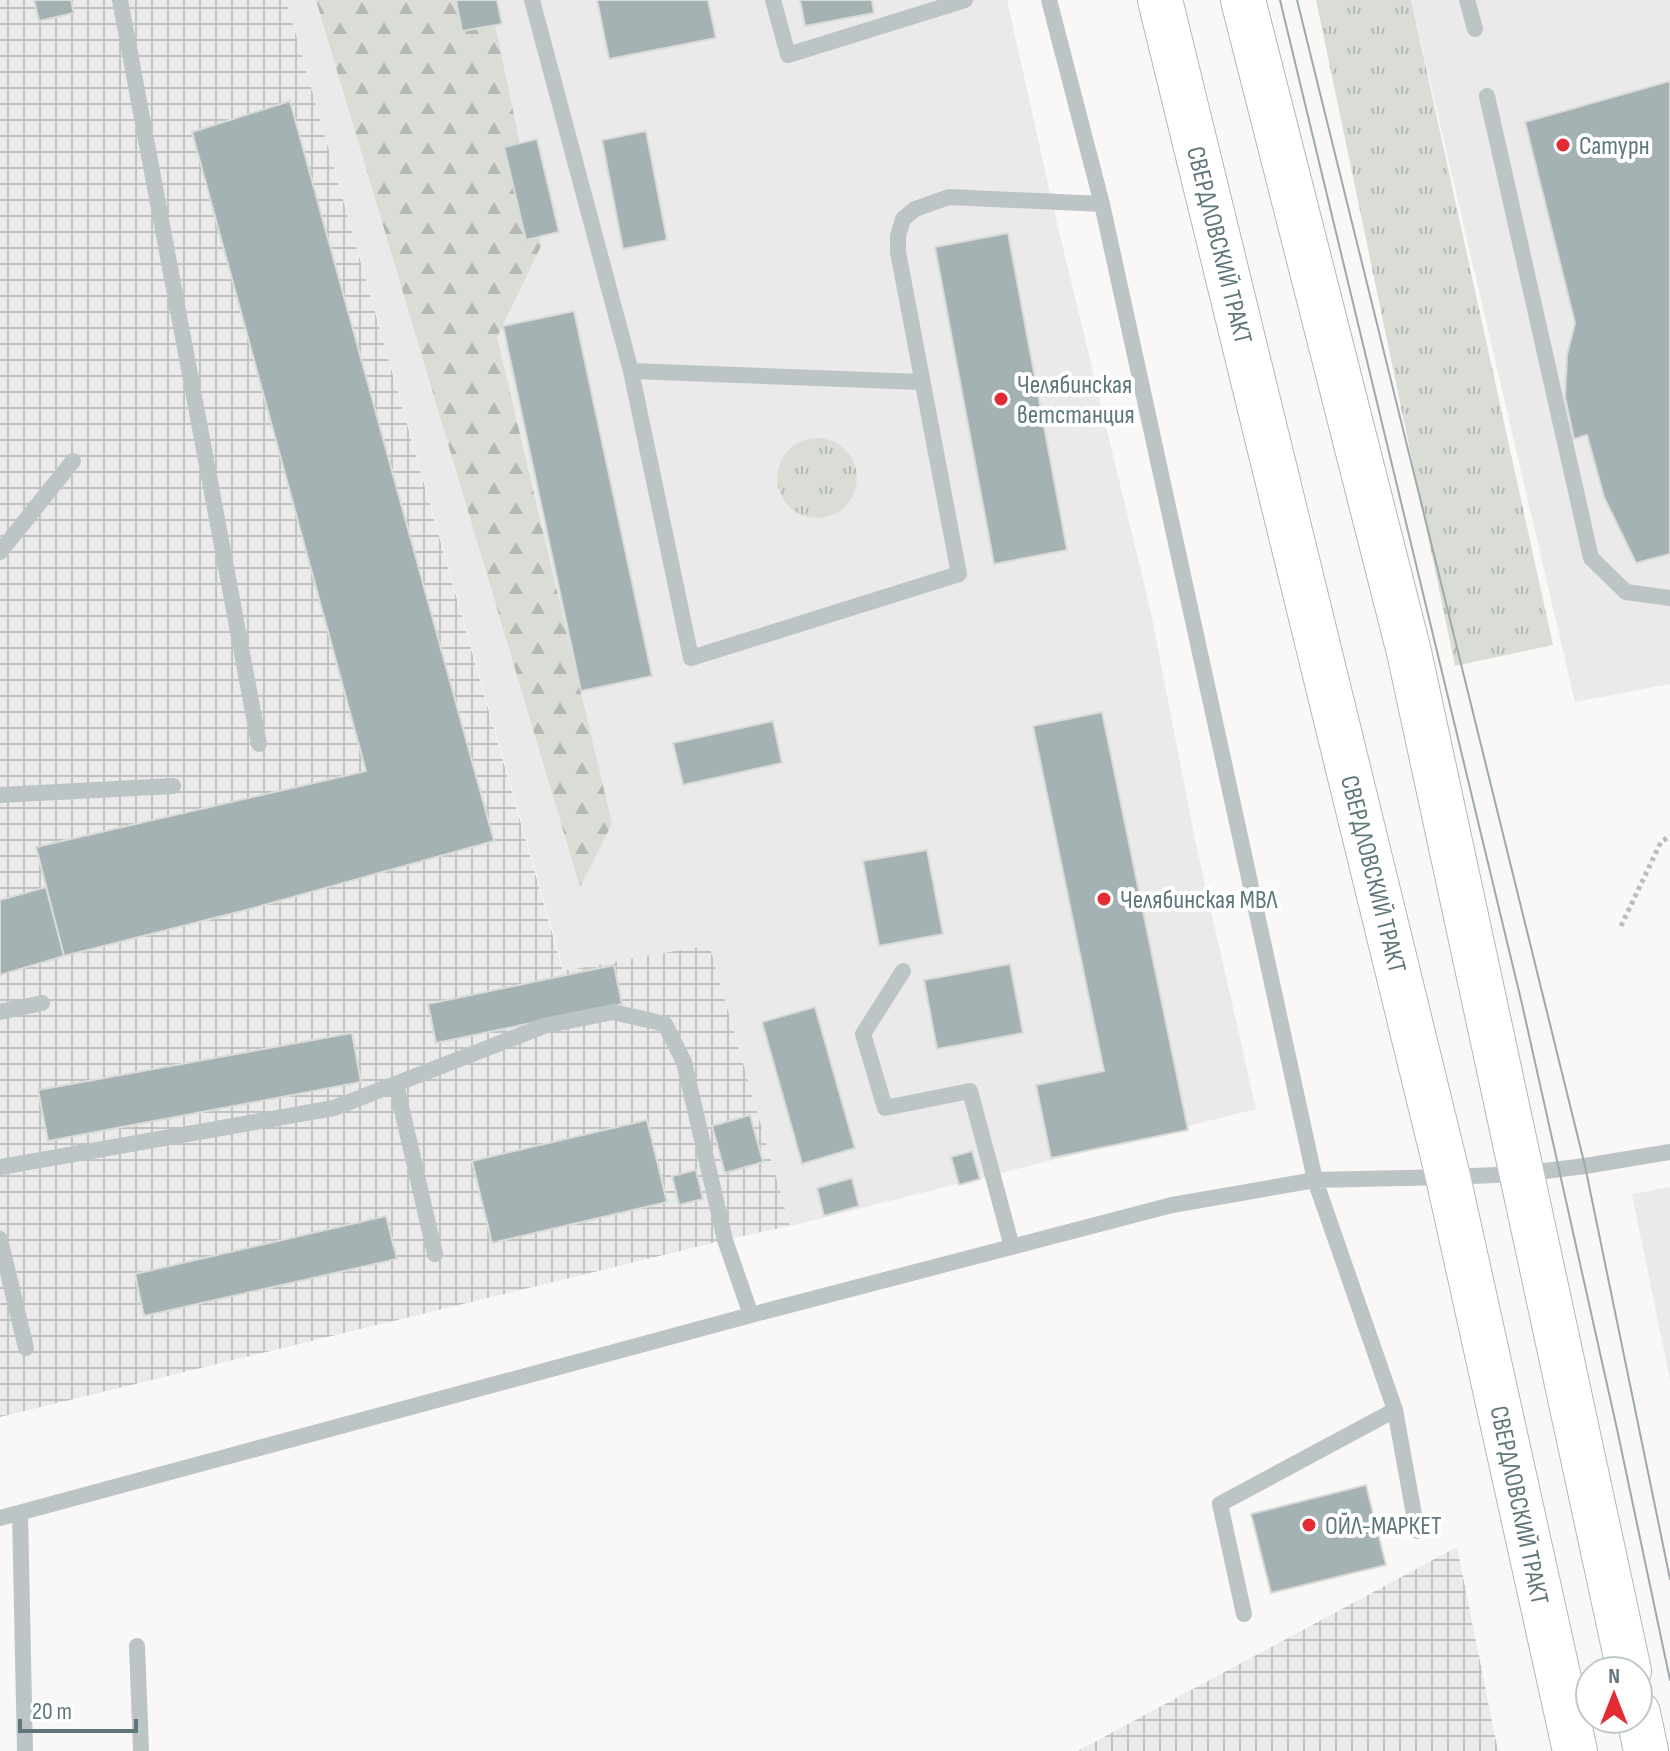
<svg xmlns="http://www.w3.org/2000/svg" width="1670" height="1751" font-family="'Sofia Sans Condensed',sans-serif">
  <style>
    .built { fill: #e9eae9 }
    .industrial { fill: url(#industrial-grid) }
    .grass { fill: url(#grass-tufts) }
    .forest { fill: url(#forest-firs) }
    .building { fill: #a4b2b4; stroke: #dadad8; stroke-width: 2 }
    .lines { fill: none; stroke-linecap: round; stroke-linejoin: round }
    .primary-casing { stroke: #b1b9bb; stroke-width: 46 }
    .path { stroke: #b8bdbe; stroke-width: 5; stroke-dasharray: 4 4; stroke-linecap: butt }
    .service { stroke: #bdc4c6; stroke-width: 16 }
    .primary { stroke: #fff; stroke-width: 44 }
    .tram { stroke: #9da9ab; stroke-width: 2 }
    .poi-dot { fill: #e32b34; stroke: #fff; stroke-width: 3 }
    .labels { text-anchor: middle; stroke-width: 8; stroke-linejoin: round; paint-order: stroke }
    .poi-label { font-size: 26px; fill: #5f777b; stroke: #fff; text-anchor: start }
    .street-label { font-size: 26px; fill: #5f777b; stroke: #fff }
  </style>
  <defs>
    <pattern id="industrial-grid" width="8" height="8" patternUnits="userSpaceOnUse" patternTransform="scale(2)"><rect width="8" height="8" fill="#e9eae9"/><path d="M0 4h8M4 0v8" fill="none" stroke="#c0c2c2"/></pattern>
    <pattern id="grass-tufts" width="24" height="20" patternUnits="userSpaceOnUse" patternTransform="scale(2)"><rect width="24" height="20" fill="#daddd5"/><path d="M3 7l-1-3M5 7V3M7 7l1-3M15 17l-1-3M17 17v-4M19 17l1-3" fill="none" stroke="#b4b8b2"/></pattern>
    <pattern id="forest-firs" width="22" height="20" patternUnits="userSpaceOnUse" patternTransform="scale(2)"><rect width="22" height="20" fill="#daddd5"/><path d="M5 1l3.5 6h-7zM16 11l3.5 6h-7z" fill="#b4b8b2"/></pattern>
  </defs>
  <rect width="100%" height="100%" fill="#f9f8f6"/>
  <path class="built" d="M286 0H1007L1052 202 1151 613 1196 845 1256 1109 790 1226 709 945 564 971Z
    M1411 0H1670V684L1575 702Z
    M1670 1187V1380L1632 1194Z"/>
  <path class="industrial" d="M0 0H286L563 971 709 945 790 1226 725 1240 0 1417Z
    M1457 1547 1498 1751H1078Z"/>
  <path class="grass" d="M1316 0H1411L1553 645 1455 666Z
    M777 478a40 40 0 1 1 80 0a40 40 0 1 1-80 0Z"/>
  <path class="forest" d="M316 0H490L541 246 497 337 612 824 580 887Z"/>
  <path class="building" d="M34 0H71L74 13 39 21Z
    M456 0H497L502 24 462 31Z
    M597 0H708L716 38 609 59Z
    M800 0H872L874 13 805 26Z
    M1670 81V554L1636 563 1604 497 1587 435 1574 439 1565 397 1567 355 1575 323 1525 122Z
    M290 101 494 841 246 910 64 956 36 847 366 771 192 132Z
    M646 131 667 240 623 249 602 140Z
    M537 139 559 232 526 240 504 147Z
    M1008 233 1067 550 994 564 935 247Z
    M574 311 652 676 581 691 503 326Z
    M1102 712 1188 1130 1051 1158 1036 1085 1104 1071 1033 726Z
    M773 721 782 763 683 785 673 743Z
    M927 850 943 934 879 946 863 861Z
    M46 887 64 956 0 975V900Z
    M1010 964 1023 1033 937 1049 924 980Z
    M614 965 622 1004 436 1043 428 1004Z
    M815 1007 855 1148 802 1164 762 1022Z
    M352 1033 361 1082 48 1141 38 1090Z
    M750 1115 763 1162 725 1173 712 1126Z
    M647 1120 667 1202 492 1243 472 1161Z
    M972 1151 980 1179 959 1185 951 1157Z
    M696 1170 703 1199 679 1205 672 1176Z
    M852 1178 859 1206 824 1216 817 1188Z
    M386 1216 397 1259 144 1316 135 1274Z
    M1366 1485 1386 1565 1271 1593 1251 1514Z"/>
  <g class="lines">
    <g class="primary-casing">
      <path id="primary" d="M1160 0 1448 1177 1575 1751
        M1243 0 1409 652 1629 1671
        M1638 1713 1646 1751"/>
    </g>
    <path class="path" d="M1621 926 1661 842 1670 836"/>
    <path class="service" d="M120 0 259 744
      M532 0 631 371 691 658 959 574 898 252V236L903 219 915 209 949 197 1102 204
      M773 0 788 55 965 0
      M1049 0 1102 204 1315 1180 1395 1410 1220 1504 1244 1614
      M1467 0 1475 29
      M1487 96 1591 558 1626 592 1670 598
      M631 371 921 382
      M0 552 73 461
      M0 795 173 786
      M903 971 863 1034 885 1108 970 1091 1012 1247
      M0 1012 42 1003
      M396 1084 435 1254
      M0 1167 334 1108 544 1026 613 1012 665 1024 684 1062 725 1240 751 1315
      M0 1239 26 1348
      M1395 1410 1417 1531
      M20 1513 25 1751
      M0 1518 751 1315 1172 1205 1315 1180 1448 1177 1521 1174 1585 1166 1670 1152
      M137 1646 141 1751"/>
    <use href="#primary" class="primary"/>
    <path class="tram" d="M1280 0 1522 1004 1617 1429 1670 1680
      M1297 0 1585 1166 1670 1579"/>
  </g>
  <g class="poi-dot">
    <circle cx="1563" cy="145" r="8"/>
    <circle cx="1001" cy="399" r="8"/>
    <circle cx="1104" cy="899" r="8"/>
    <circle cx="1309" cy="1525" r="8"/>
  </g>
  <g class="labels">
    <g class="poi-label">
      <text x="1579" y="154">Сатурн</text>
      <text x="1017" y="393">Челябинская<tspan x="1017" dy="30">ветстанция</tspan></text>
      <text x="1120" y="908">Челябинская МВЛ</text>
      <text x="1325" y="1534">ОЙЛ-МАРКЕТ</text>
    </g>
    <g class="street-label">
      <text transform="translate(1220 245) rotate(76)" y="9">СВЕРДЛОВСКИЙ ТРАКТ</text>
      <text transform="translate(1374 874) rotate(76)" y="9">СВЕРДЛОВСКИЙ ТРАКТ</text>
      <text transform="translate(1520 1505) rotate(78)" y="9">СВЕРДЛОВСКИЙ ТРАКТ</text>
    </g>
  </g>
  <g transform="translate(1614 1695)"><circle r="38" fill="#ffffff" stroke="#bfc9ca" stroke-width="2"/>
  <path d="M0-6L14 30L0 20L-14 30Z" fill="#e32b34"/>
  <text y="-12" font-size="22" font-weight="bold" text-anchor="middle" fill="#5f777b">N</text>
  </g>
  <path d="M20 1719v12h116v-12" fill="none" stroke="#5f777b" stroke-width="4"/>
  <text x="32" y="1719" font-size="24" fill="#5f777b" stroke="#ffffff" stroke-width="6" paint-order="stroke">20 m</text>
</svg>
